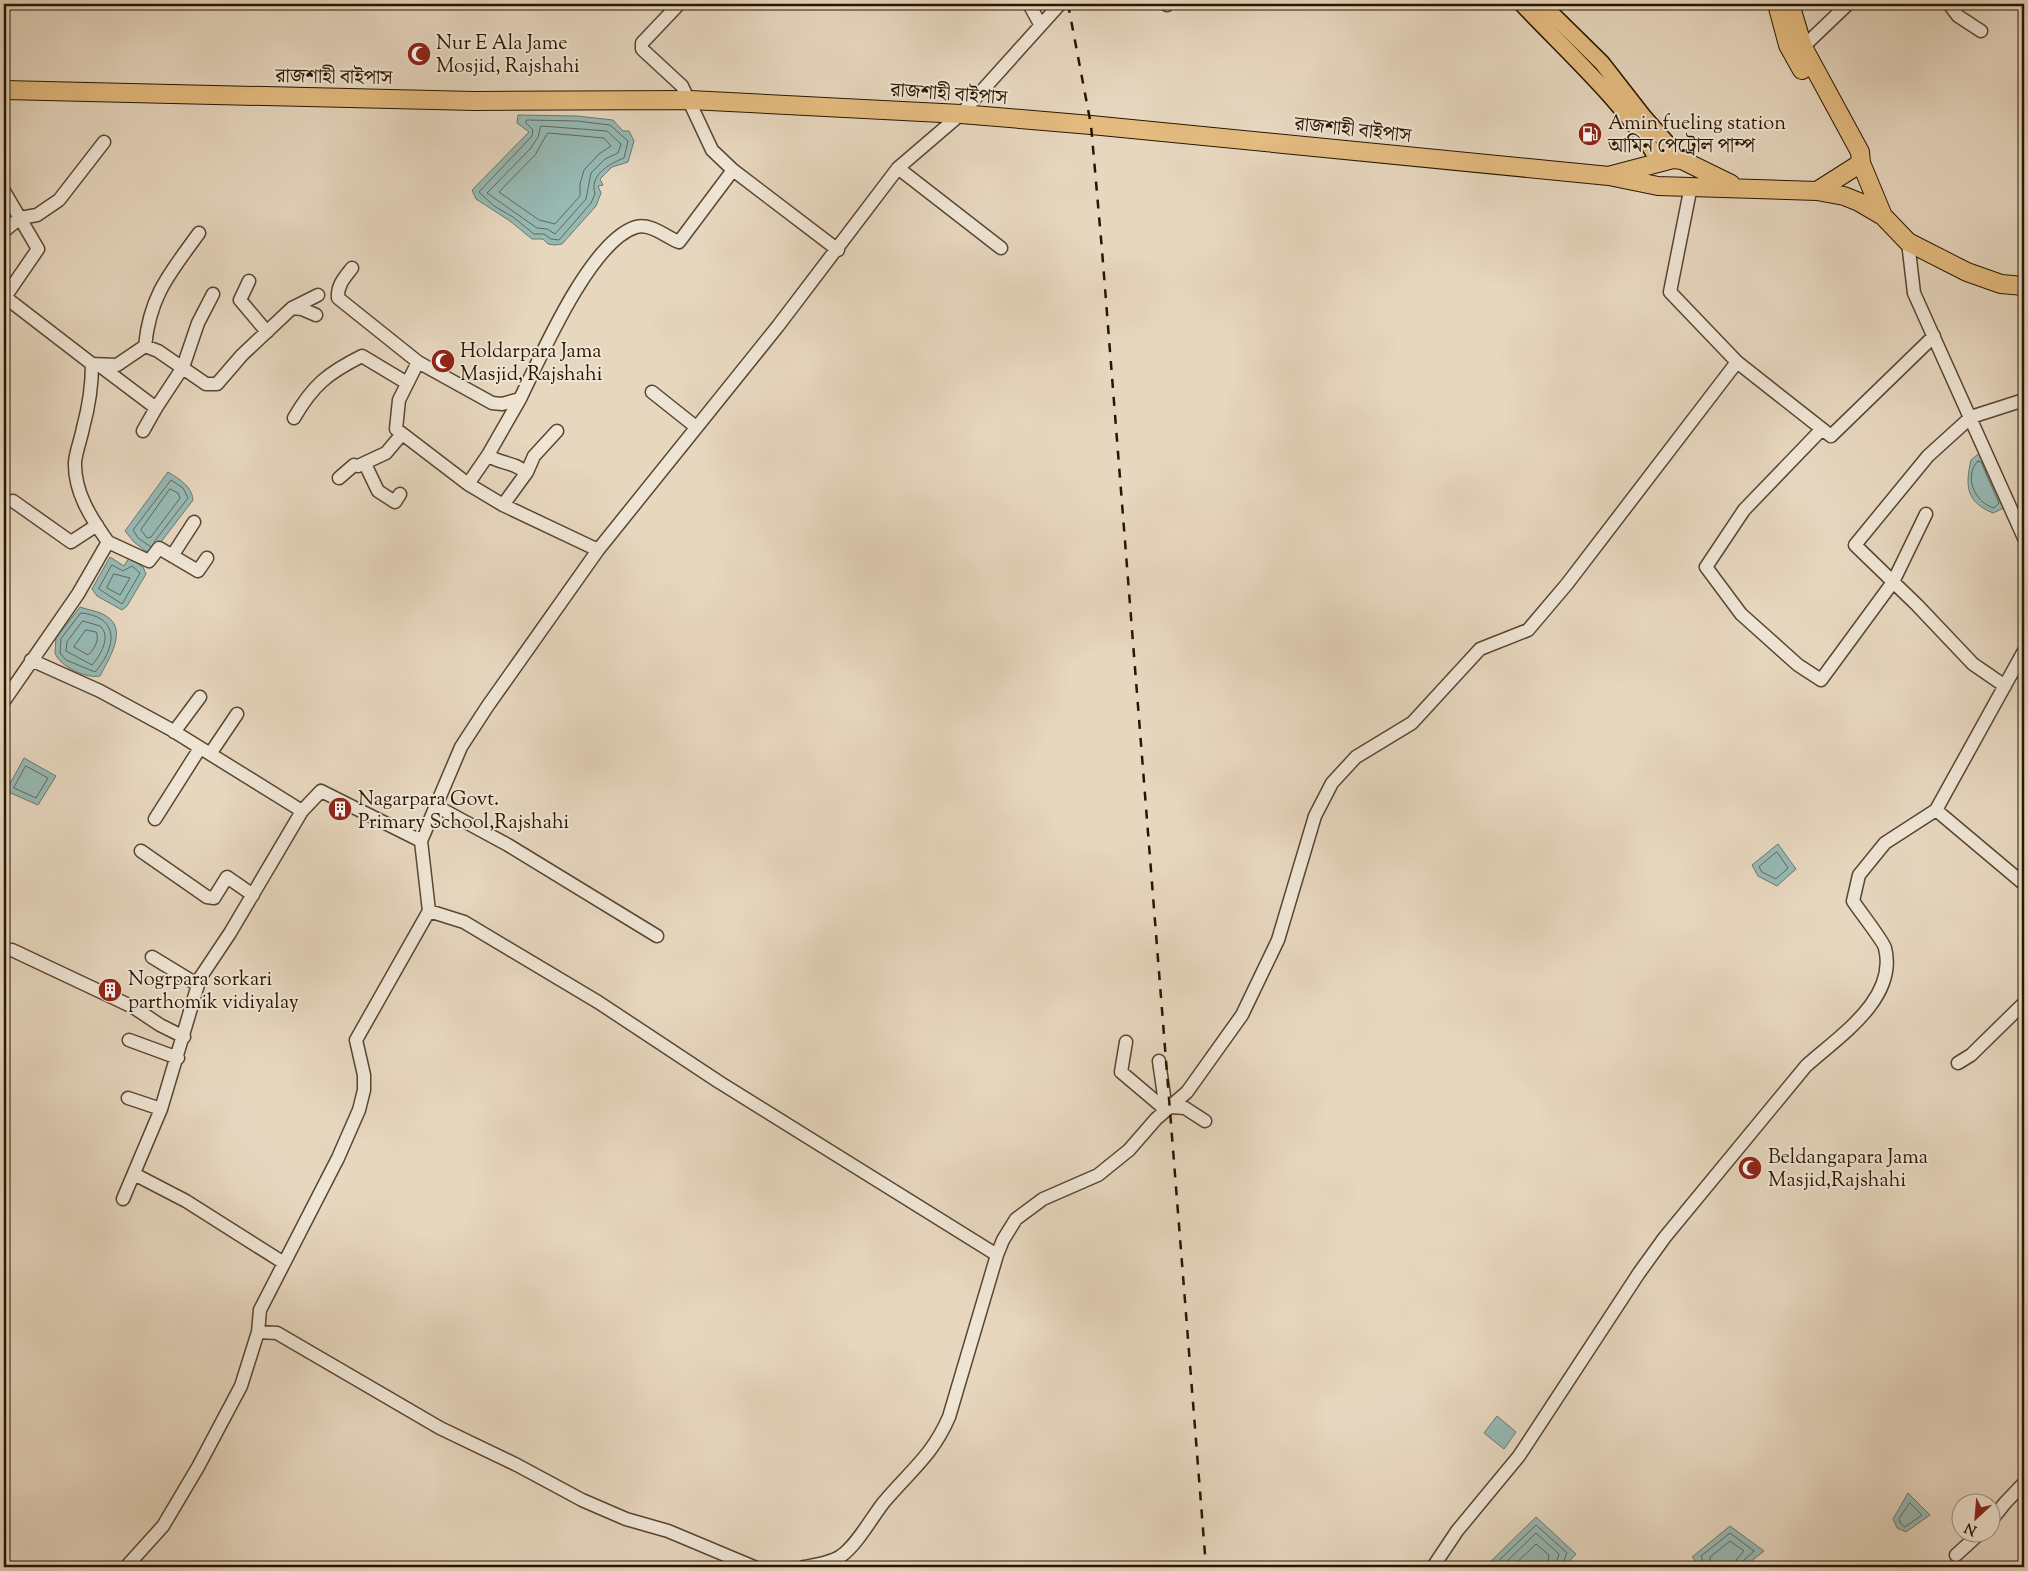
<svg xmlns="http://www.w3.org/2000/svg" width="2028" height="1571" font-family="'Sorts Mill Goudy','Noto Serif Bengali',serif">
  <style>
    .water { fill: #97b9b4; stroke: #6b786c }
    .lines { fill: none; stroke-linecap: round; stroke-linejoin: round }
    .shore { stroke: #60685a; stroke-width: 1 }
    .minor-casing { stroke: #584630; stroke-width: 15 }
    .major-casing { stroke: #291600; stroke-width: 18 }
    .highway-casing { stroke: #291600; stroke-width: 20 }
    .minor { stroke: #efe5d5; stroke-width: 12 }
    .major { stroke: #e4bc80; stroke-width: 15 }
    .highway { stroke: #e4bc80; stroke-width: 18 }
    .rail { stroke: #291600; stroke-width: 2.5; stroke-dasharray: 9 9; stroke-linecap: butt }
    .labels { text-anchor: middle; stroke-width: 4; stroke-linejoin: round; paint-order: stroke }
    .poi-label { font-size: 20px; fill: #291600; stroke: #efe5d5; text-anchor: start }
    .street-label { font-size: 20px; fill: #291600; stroke: #efe5d5 }
  </style>
  <rect width="100%" height="100%" fill="#e7d7bf"/>
  <filter id="stains"><feTurbulence type="fractalNoise" baseFrequency=".004" numOctaves="4"/><feColorMatrix values="0 0 0 0 .2 0 0 0 0 .09 0 0 0 0 .02 0 0 0 .5 -.17"/></filter>
  <radialGradient id="worn" r=".72"><stop offset=".6" stop-color="#630" stop-opacity="0"/><stop offset="1" stop-color="#630" stop-opacity=".3"/></radialGradient>
  <path class="water" d="M518 115 577 116 613 120 623 131H629L634 141 628 162 612 167 600 179 603 185 598 186 601 193 596 206 562 244 555 245 548 244 543 239H532L510 221 476 199 472 190 529 132 517 123Z
    M1982 451 2006 507 1993 513C1966 502 1965 486 1971 460Z
    M168 472C179 479 192 486 193 500L151 555 134 542 125 531Z
    M110 557 124 566 129 558 143 567 146 574 127 606 122 610 97 596 92 589Z
    M80 607C88 610 99 611 106 616 129 629 108 660 100 676 87 679 60 667 55 653L56 638Z
    M24 758 56 776 38 805 6 791Z
    M1778 844 1796 869 1777 886 1758 876 1752 865Z
    M1497 1416 1516 1432 1504 1449 1484 1433Z
    M1908 1493 1930 1515 1906 1532 1897 1528 1893 1519Z
    M1536 1517 1576 1554 1564 1567H1485Z
    M1730 1526 1764 1551 1744 1567H1702L1692 1557Z"/>
  <g class="lines">
    <path class="shore" d="M527 120 577 121 610 125 628 141 624 158C609 164 589 175 595 194L591 203 559 240 551 239 544 234H534L513 217 494 206 479 192 532 136 533 130 526 123Z
      M541 126 607 131 621 144 618 153 605 159 591 173 586 199 555 234 547 229 537 228 487 193 530 149 538 137Z
      M548 133 604 138 611 146 599 154 584 170 580 184V196L555 224 539 220 499 192 535 155Z
      M1978 461 1981 462 1999 503 1994 508C1975 503 1963 476 1978 461Z
      M170 489 178 493 180 498 151 537 147 538 141 530Z
      M151 547 138 538 133 530 171 480 183 488 188 498 154 542
      M112 565 123 571 132 566 140 573 122 604 99 589Z
      M114 574 130 578 120 595 107 588Z
      M81 613C121 617 116 648 95 672L66 660 60 653 61 639Z
      M83 621 100 626C112 636 100 656 92 665L66 651 67 642Z
      M86 630 96 632C100 639 94 650 88 655L74 647Z
      M26 766 48 778 36 798 14 788Z
      M1777 852 1788 868 1776 879 1762 872 1759 867Z
      M1910 1503 1922 1515 1905 1527 1901 1524 1899 1519Z
      M1492 1567 1536 1525 1567 1553 1561 1567
      M1501 1567 1536 1533 1559 1554 1555 1567
      M1512 1567 1536 1544 1549 1555 1547 1567
      M1705 1567 1701 1556 1730 1533 1754 1551 1742 1562 1741 1567
      M1711 1567 1710 1557 1730 1541 1744 1551 1736 1560 1735 1567"/>
    <g class="minor-casing">
      <path id="minor" d="M679 4 642 43V49L682 86 712 150 733 170 838 250
        M1029 4 1040 24
        M1949 4 1958 16 1981 31
        M1167 5V4
        M1803 47 1848 4
        M898 168 1001 248
        M4 191 38 249 5 297 92 364C92 386 89 406 83 428 81 439 76 451 75 462 74 492 91 518 108 542L78 594 4 701
        M4 231 20 218 37 215 59 200 104 142
        M1908 242 1914 293 2024 538
        M352 268C345 277 337 285 338 298L418 362
        M249 281 240 300 267 332
        M292 308 302 309 316 315
        M145 346C150 295 170 273 199 233
        M1737 362 1831 436 1934 336
        M92 364 117 365 145 346 158 351 206 384H217L242 355 292 308 318 295
        M99 365 156 408 183 367 198 323 213 294
        M652 392 696 427
        M294 418C313 385 328 373 362 356L407 383
        M1822 429 1744 510 1706 567 1741 614 1798 665 1821 680 1893 582 1926 514
        M143 431 156 408
        M488 455C501 465 514 461 526 473
        M365 464 378 491 395 502 400 494
        M339 478 354 465 358 466 386 453 402 434
        M468 484 488 455 520 399
        M13 501 71 542 97 525
        M503 505 527 472 534 456 557 431
        M108 542 149 561 159 548 198 571 207 558
        M598 550 503 505 468 484 396 429 399 400 418 362 492 403 502 404 520 399C540 358 590 241 636 227 651 223 666 237 679 242L733 170
        M172 556 194 522
        M2024 651 1936 810 2024 884
        M31 660 100 691 170 729 302 811 321 791 421 841
        M2005 686 1973 664 1917 605 1855 545 1928 456 1971 417 2024 400
        M174 732 200 697
        M210 754 237 714
        M436 806 508 845 657 936
        M155 819 200 748
        M141 851 207 897 214 898 227 877 253 895
        M429 911 464 922 598 1002 719 1082 997 1255 1003 1240 1016 1219 1043 1199 1098 1175 1129 1150 1156 1119 1187 1092 1242 1015 1278 940 1315 816 1332 783 1356 757 1412 723 1480 649 1528 630 1567 584 1737 362 1670 292 1691 186
        M12 950 133 1007 160 1025 184 1037
        M152 957 198 985
        M129 1040 178 1058
        M1126 1042 1121 1072 1166 1110
        M1159 1061 1166 1110
        M1958 1063 1971 1055 2024 1003
        M128 1098 161 1109
        M1171 1107 1185 1108 1205 1121
        M134 1174 186 1201 284 1263
        M123 1199 161 1109 200 978 230 933 302 811
        M1990 1522 2005 1503 2024 1483
        M1956 1555 1979 1534
        M126 1567 163 1526 198 1467 241 1386 258 1332
        M754 1567 668 1531 626 1519 582 1500 517 1465 440 1428 277 1333 258 1332 260 1310 338 1158 359 1110 364 1090V1075L356 1040 429 911 421 841 461 747 487 707 598 550 778 326 898 168 961 114 1060 4
        M804 1567C816 1565 831 1563 841 1556 857 1545 872 1517 884 1502 911 1470 932 1456 949 1417L997 1255
        M1433 1567 1457 1531 1519 1456 1639 1273 1665 1237 1806 1066C1838 1037 1898 999 1885 948 1884 942 1858 909 1853 901L1859 875 1885 843 1936 810"/>
    </g>
    <g class="major-casing">
      <path id="major" d="M1522 4C1566 51 1628 106 1659 162
        M1542 4 1602 63 1644 117 1682 160"/>
    </g>
    <g class="highway-casing">
      <path id="highway" d="M1777 4 1788 45 1802 70
        M1790 4 1803 47 1860 152 1861 163 1883 216
        M4 90 475 101 690 100 961 114 1091 125 1609 176 1658 186 1817 191 1844 196 1859 202 1883 216 1908 242 1967 272 2001 284 2024 286
        M1612 175 1673 159 1682 160 1731 184
        M1817 191 1861 163"/>
    </g>
    <use href="#minor" class="minor"/>
    <use href="#major" class="major"/>
    <use href="#highway" class="highway"/>
    <path class="rail" d="M1068 4 1091 125 1102 250 1206 1567"/>
  </g>
  <defs>
    <g id="mosque-disc" transform="scale(1.25)"><circle r="9.5" fill="#8f2418" stroke="#efe5d5"/><path d="M3.5-4.9A6 6 0 1 0 3.5 4.9A5 5 0 1 1 3.5-4.9Z" fill="#fff"/></g>
    <g id="fuel-disc" transform="scale(1.25)"><circle r="9.5" fill="#8f2418" stroke="#efe5d5"/><path d="M-5.5-6h7V0h2V4h1.3V-2.5L3-4.5l.8-.8L6-3V5H2.5V1h-1V6h-7ZM-4.2-4.7v3.2H.2V-4.7Z" fill="#fff"/></g>
    <g id="building-disc" transform="scale(1.25)"><circle r="9.5" fill="#8f2418" stroke="#efe5d5"/><path d="M-4-6H4V6H1V3H-1V6H-4ZM-2.5-4.3h1.7v1.8h-1.7ZM.8-4.3h1.7v1.8H.8ZM-2.5-1h1.7V.8h-1.7ZM.8-1h1.7V.8H.8Z" fill="#fff"/></g>
  </defs>
  <g fill-rule="evenodd">
    <use href="#mosque-disc" x="419" y="54"/>
    <use href="#fuel-disc" x="1590" y="134"/>
    <use href="#mosque-disc" x="443" y="361"/>
    <use href="#building-disc" x="340" y="809"/>
    <use href="#building-disc" x="110" y="990"/>
    <use href="#mosque-disc" x="1750" y="1168"/>
  </g>
  <g class="labels">
    <g class="poi-label">
      <text x="436" y="49">Nur E Ala Jame<tspan x="436" dy="23">Mosjid, Rajshahi</tspan></text>
      <text x="1608" y="129">Amin fueling station<tspan x="1608" dy="23">আমিন পেট্রোল পাম্প</tspan></text>
      <text x="460" y="357">Holdarpara Jama<tspan x="460" dy="23">Masjid, Rajshahi</tspan></text>
      <text x="358" y="805">Nagarpara Govt.<tspan x="358" dy="23">Primary School,Rajshahi</tspan></text>
      <text x="128" y="985">Nogrpara sorkari<tspan x="128" dy="23">parthomik vidiyalay</tspan></text>
      <text x="1768" y="1163">Beldangapara Jama<tspan x="1768" dy="23">Masjid,Rajshahi</tspan></text>
    </g>
    <g class="street-label">
      <text transform="translate(334 76) rotate(1)" y="7">রাজশাহী বাইপাস</text>
      <text transform="translate(949 93) rotate(4)" y="7">রাজশাহী বাইপাস</text>
      <text transform="translate(1353 129) rotate(6)" y="7">রাজশাহী বাইপাস</text>
    </g>
  </g>
  <rect width="2028" height="1571" fill="none" stroke="#e7d7bf" stroke-width="20"/>
  <rect x="5" y="5" width="2018" height="1561" fill="none" stroke="#291600" stroke-width="2.5"/>
  <rect x="10" y="10" width="2008" height="1551" fill="none" stroke="#291600"/>
  <g transform="translate(1976 1518) rotate(206)"><circle r="24" fill="#efe5d5" stroke="#a09280"/>
  <path d="M0-4L9 19L0 12L-9 19Z" fill="#8f2418"/>
  <text y="-8" font-size="14" font-weight="bold" text-anchor="middle" fill="#291600">N</text>
  </g>
  <rect width="100%" height="100%" filter="url(#stains)"/>
  <rect width="100%" height="100%" fill="url(#worn)"/>
</svg>
